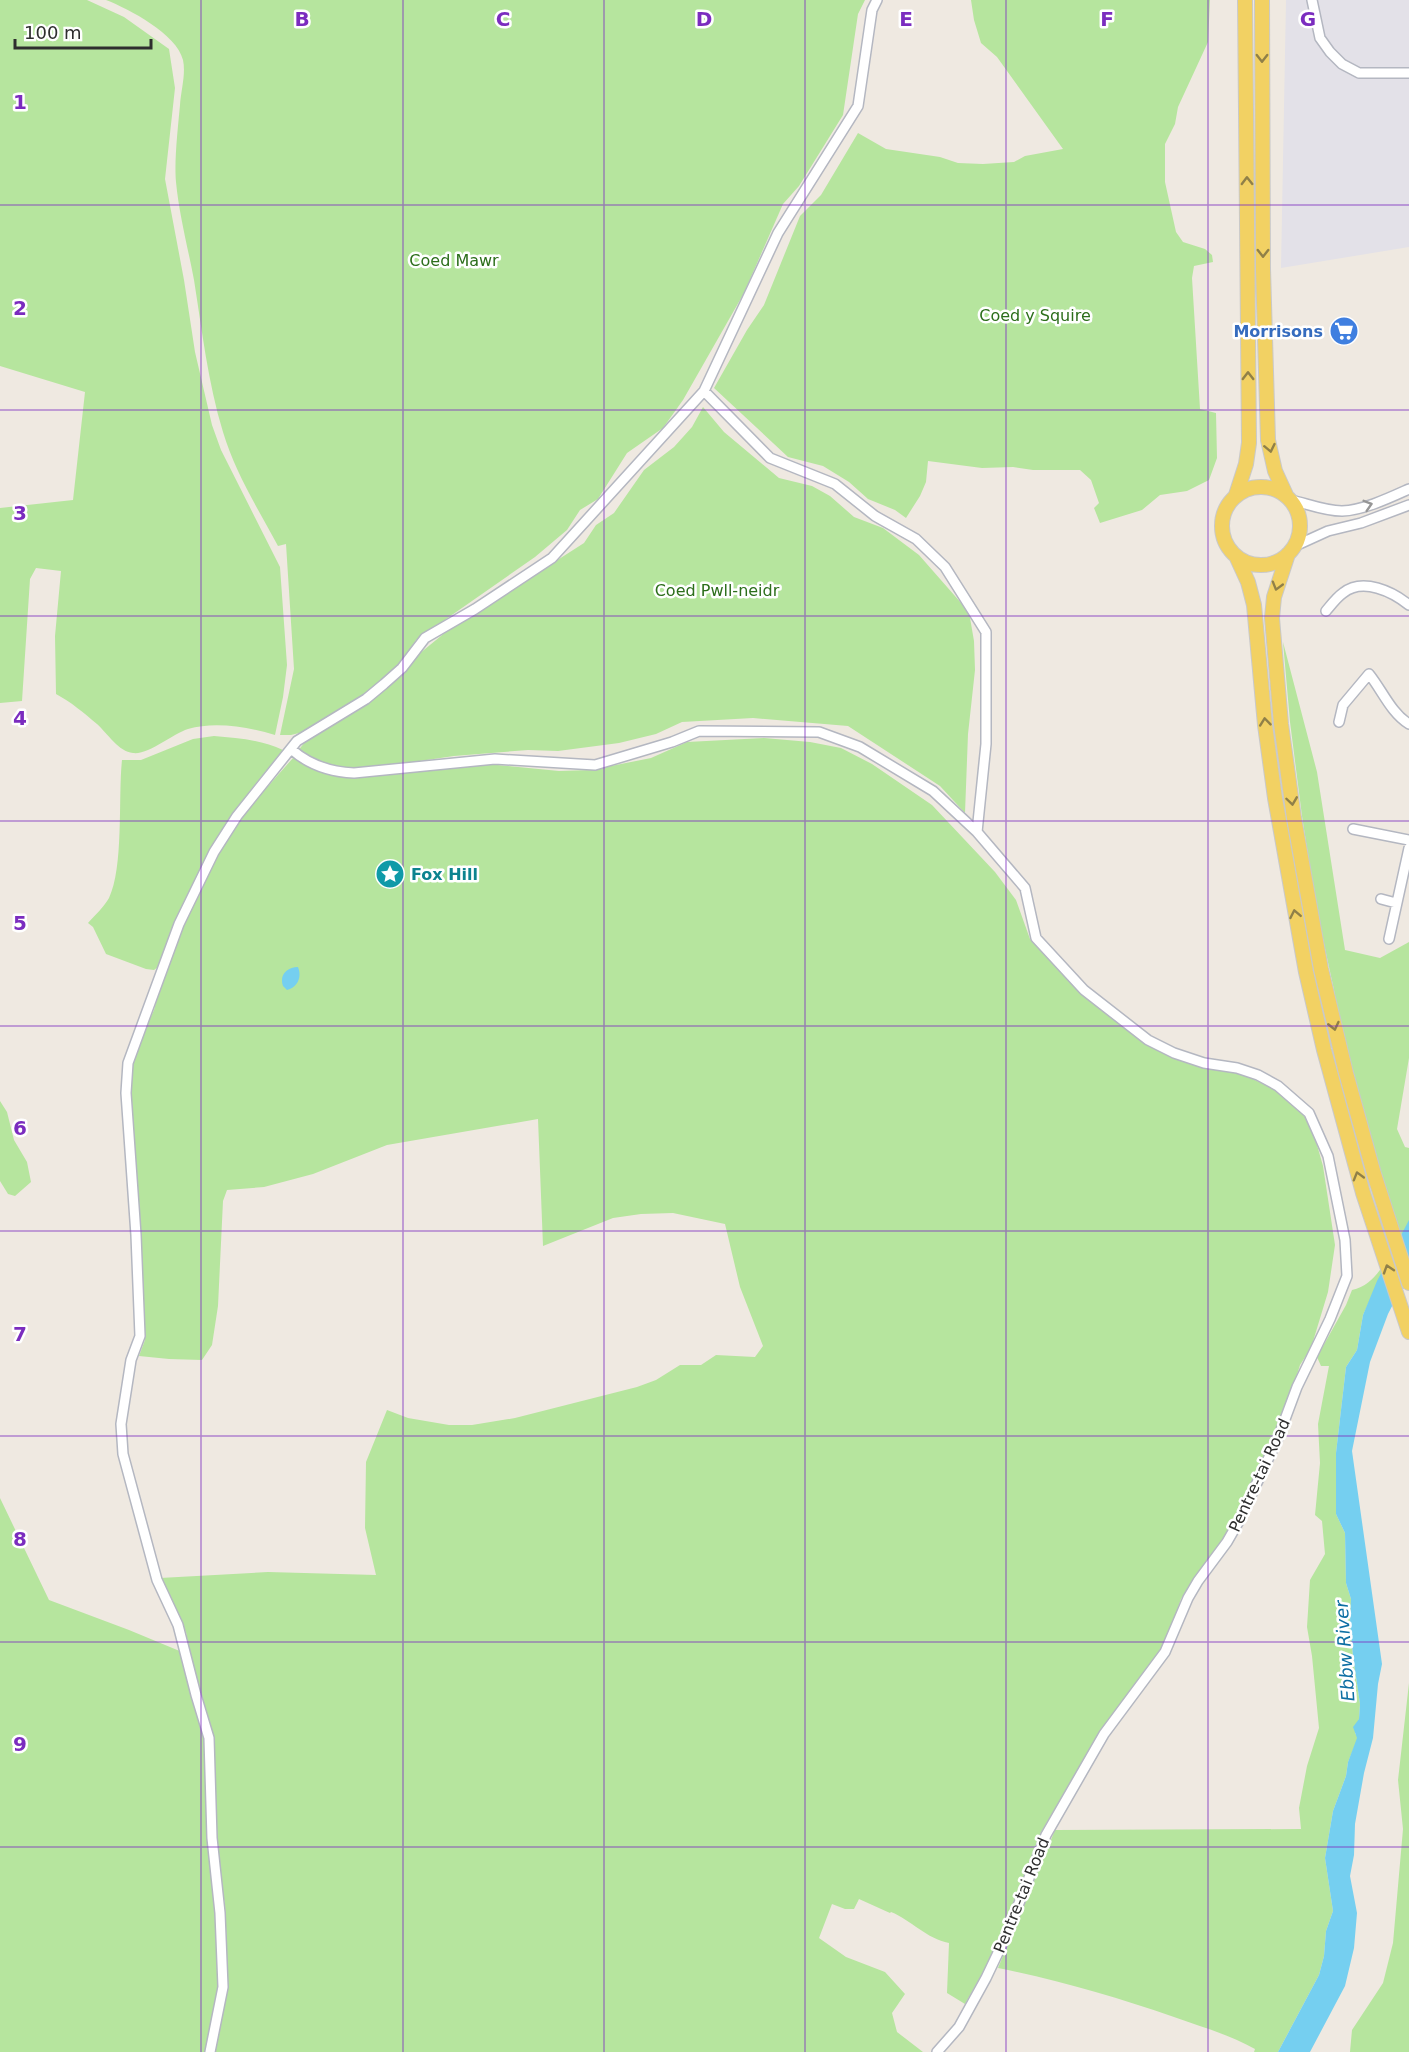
<svg xmlns="http://www.w3.org/2000/svg" width="1409" height="2052" font-family="'DejaVu Sans',sans-serif">
  <style>
    .industrial { fill: #e3e1e8 }
    .green { fill: #b6e59e }
    .water { fill: #75cff0 }
    .lines { fill: none; stroke-linecap: round; stroke-linejoin: round }
    .street-casing { stroke: #b4b7c1; stroke-width: 12 }
    .primary-casing { stroke: #c9c9c9; stroke-width: 16 }
    .street { stroke: #fff; stroke-width: 9 }
    .primary { stroke: #f2d163; stroke-width: 14 }
    .oneway { stroke: #908048 }
    .oneway2 { stroke: #969696 }
    .grid { fill: none; stroke: #7b2cbf; stroke-width: 1.5; stroke-opacity: 0.55 }
    .labels { text-anchor: middle; stroke-width: 5; stroke-linejoin: round; paint-order: stroke }
    .park-label { font-size: 16px; fill: #2c6e1b; stroke: #fff }
    .shop-label { font-size: 16px; font-weight: bold; fill: #366cbe; stroke: #fff; text-anchor: end }
    .culture-label { font-size: 16px; font-weight: bold; fill: #0d838f; stroke: #fff; text-anchor: start }
    .street-label { font-size: 16px; fill: #2e2e2e; stroke: #fff }
    .water-label { font-size: 18px; font-style: italic; fill: #0d6fa3; stroke: #fff }
    .grid-label { font-size: 20px; text-anchor: middle; font-weight: bold; fill: #7b2cbf; stroke: #fff; stroke-width: 5; stroke-linejoin: round; paint-order: stroke }
  </style>
  <rect width="100%" height="100%" fill="#efe9e1"/>
  <path class="industrial" d="M1286 0H1409V247L1281 268Z"/>
  <path class="green" d="M0 0H87L124 17 169 49 175 88 165 179 184 280 195 352 212 425 221 450 280 567 287 665 283 697 275 735C248 727 215 721 188 729 172 734 149 755 133 753 119 752 107 733 97 724 84 713 71 702 56 694L55 636 61 571 36 568 30 579 22 701 0 703V508L73 500 85 392 0 366Z
    M106 0H865L858 14 843 115 799 186 783 204 744 293 683 400 663 428 627 453 598 499 580 510 567 530 535 557 416 640 401 663 365 696 303 732 291 735H280L294 669 286 544 278 546C258 509 235 472 223 432 208 383 202 330 194 280 188 248 179 214 176 182 174 161 178 127 180 105 181 90 186 74 183 60 177 34 129 9 106 0Z
    M971 0H1210L1208 42 1178 107 1175 124 1165 144V182L1176 232 1183 242 1205 249 1212 255 1213 262 1194 266 1192 278 1200 409 1216 413 1217 458 1209 480 1187 491 1160 495 1142 510 1100 523 1094 508 1099 503 1091 480 1080 470H1033L1013 467 982 468 928 461 926 482 920 496 906 518 895 510 868 499 849 482 823 466 788 457 714 388 747 330 764 305 800 216 821 195 858 133 886 149 940 157 958 163 983 164 1014 162 1025 156 1063 149 997 57 981 43 974 20Z
    M703 407 724 432 779 478 812 486 830 496 854 517 883 528 919 555 969 612 974 641 975 670 968 734 965 813 940 786 848 726 753 718 682 722 656 734 619 743 558 751 528 750 454 756 359 770 326 765 297 752 305 742 356 711 391 684 419 654 447 631 584 543 596 525 614 513 644 470 674 447 692 427Z
    M1283 642 1317 772 1345 950 1380 958 1409 942V1058L1397 1129 1405 1147 1409 1148V1283L1346 1073 1334 990 1316 907 1302 816 1290 722Z
    M214 736C238 738 262 740 283 750 264 774 243 798 226 824 198 869 178 918 158 967L154 970 146 969 106 954 93 927 88 923C95 915 104 907 109 898 124 867 118 796 122 760H141L193 739Z
    M764 738 810 742 841 748 872 764 932 805 995 872 1016 900 1030 939 1088 998 1164 1053 1200 1067 1229 1071 1249 1077 1277 1091 1306 1118 1317 1145 1323 1166 1335 1245 1328 1292 1311 1348 1300 1365 1287 1407 1262 1467 1223 1542 1192 1581 1181 1599 1163 1650 1107 1722 1040 1834 1001 1940 965 2004 947 1993 949 1943C927 1939 911 1920 891 1912L890 1913 859 1899 854 1909H845L832 1904 819 1938 846 1957 885 1972 905 1994 892 2013 897 2032 923 2052H214L226 1995 227 1949 225 1904 219 1874 214 1823V1743L196 1684 186 1632 160 1578 268 1572 376 1575 365 1528 366 1462 387 1410 408 1418 449 1425H472L515 1418 637 1387 656 1380 680 1365H701L716 1355 755 1357 763 1346 740 1287 725 1224 673 1213 641 1214 613 1218 543 1246 538 1119 387 1145 313 1174 264 1187 227 1190 223 1201 218 1306 212 1345 202 1360 169 1359 139 1356 145 1340 139 1201 135 1173 129 1088 130 1063 154 1010 161 983 182 930 217 853 237 821 293 758 308 766 333 775 362 777 488 764 559 771 591 770 651 758 687 742Z
    M0 1101 7 1112 14 1140 27 1162 31 1182 15 1196 8 1194 0 1181Z
    M1390 1256 1363 1315 1357 1350 1346 1367 1336 1453V1514L1345 1533 1346 1583 1351 1599 1350 1623 1353 1656 1360 1704 1359 1719 1355 1733 1358 1738 1348 1762 1346 1776 1333 1811 1325 1858 1333 1911 1326 1931 1324 1956 1319 1975 1278 2052H1254L1255 2049C1230 2035 1202 2027 1174 2017 1116 1997 1058 1980 998 1968L1055 1830 1301 1829 1299 1808 1307 1766 1319 1728 1312 1656 1307 1627 1310 1580 1325 1554 1322 1521 1315 1515 1320 1463 1318 1424 1329 1366H1321L1317 1357 1346 1305 1352 1290C1371 1286 1379 1271 1390 1256Z
    M0 1498 49 1600 129 1630 182 1652 205 1733 220 1979 208 2052H0Z
    M1409 1683V2052H1350L1352 2030 1383 1983 1393 1943 1403 1829 1398 1780Z"/>
  <path class="water" d="M298 967C302 977 298 987 287 990L283 986C279 975 287 967 298 967Z
    M1409 1220V1273L1388 1314 1370 1362 1352 1451 1382 1664 1378 1684 1373 1738 1364 1773 1355 1824 1354 1855 1350 1876 1357 1913 1354 1948 1345 1986 1310 2052H1278L1319 1975 1324 1956 1326 1931 1333 1911 1325 1858 1333 1811 1346 1776 1348 1762 1357 1738 1353 1727 1359 1719 1360 1704 1353 1656 1350 1623 1351 1599 1346 1583 1345 1533 1336 1514V1453L1346 1367 1357 1350 1363 1315 1377 1281Z"/>
  <g class="lines">
    <g class="street-casing">
      <path id="street" d="M1312 0 1320 38 1330 52 1342 64 1359 73H1409
        M704 391 770 458 835 484 875 516 916 539 945 567 986 632V744L977 832 1025 888 1036 938 1084 990 1148 1040 1174 1053 1204 1063 1237 1068 1258 1075 1278 1086 1309 1113 1328 1156 1345 1240 1347 1276 1330 1319 1297 1387 1278 1438 1239 1521 1227 1542 1198 1581 1188 1598 1165 1652 1104 1734 1046 1835 1006 1936 986 1978 959 2027 937 2052
        M1291 500C1308 504 1325 511 1342 511 1364 510 1389 498 1409 489
        M1295 546 1328 531 1361 523 1409 505
        M1326 611C1331 605 1337 597 1343 593 1363 577 1393 592 1409 605
        M1339 722 1343 705 1369 674C1382 690 1391 713 1409 724
        M291 749C309 765 330 772 354 773L495 759 595 765 672 742 699 731 819 732 860 747 933 791 977 832
        M1353 829 1409 840
        M1381 899 1396 903
        M1389 939 1409 848
        M210 2052 223 1987 220 1913 212 1838 209 1738 196 1695 178 1625 157 1580 123 1454 121 1424 131 1360 140 1336 136 1235 126 1093 128 1063 179 924 214 852 237 816 297 741 366 699 384 684 402 668 425 638 475 609 552 558 704 391 778 233 858 106 872 10 877 0"/>
    </g>
    <g class="primary-casing">
      <path id="primary" d="M1262 0 1263 269 1268 440 1275 471 1286 495
        M1222 526a39 39 0 1 1 78 0a39 39 0 1 1-78 0Z
        M1236 495 1246 464 1249 443 1245 0
        M1288 554 1274 597 1272 618 1281 724 1294 818 1321 969 1346 1073 1374 1174 1409 1283
        M1237 558 1248 582 1254 605 1265 725 1275 798 1306 972 1324 1050 1363 1193 1409 1332"/>
    </g>
    <use href="#street" class="street"/>
    <use href="#primary" class="primary"/>
  </g>
  <defs><path id="oneway-chevron" d="M-2-3.5L2.5 0L-2 3.5" fill="none" stroke-width="1.6" stroke-linecap="round" stroke-linejoin="round" transform="scale(1.5)"/></defs>
  <g class="oneway">
    <use href="#oneway-chevron" transform="translate(1262 58) rotate(90)"/>
    <use href="#oneway-chevron" transform="translate(1247 181) rotate(-91)"/>
    <use href="#oneway-chevron" transform="translate(1263 253) rotate(90)"/>
    <use href="#oneway-chevron" transform="translate(1248 376) rotate(-90)"/>
    <use href="#oneway-chevron" transform="translate(1270 448) rotate(78)"/>
    <use href="#oneway-chevron" transform="translate(1277 586) rotate(106)"/>
    <use href="#oneway-chevron" transform="translate(1265 722) rotate(-96)"/>
    <use href="#oneway-chevron" transform="translate(1292 801) rotate(82)"/>
    <use href="#oneway-chevron" transform="translate(1295 914) rotate(-101)"/>
    <use href="#oneway-chevron" transform="translate(1334 1026) rotate(77)"/>
    <use href="#oneway-chevron" transform="translate(1358 1176) rotate(-106)"/>
    <use href="#oneway-chevron" transform="translate(1388 1269) rotate(-108)"/>
  </g>
  <use class="oneway2" href="#oneway-chevron" transform="translate(1368 505) rotate(-17)"/>
  <path class="grid" d="M201 0V2052M403 0V2052M604 0V2052M805 0V2052M1006 0V2052M1208 0V2052M0 205H1409M0 410H1409M0 616H1409M0 821H1409M0 1026H1409M0 1231H1409M0 1436H1409M0 1642H1409M0 1847H1409"/>
  <defs>
    <g id="supermarket-disc" transform="scale(1.5)"><circle r="9.5" fill="#3f7fe0" stroke="#fff"/><path d="M-6-5.5h2.5l.6 2H6L4.5 2H-2.5L-4.4-4H-6ZM-1.5 3.2a1.3 1.3 0 1 0 .1 0ZM3 3.2a1.3 1.3 0 1 0 .1 0Z" fill="#fff"/></g>
    <g id="sight-disc" transform="scale(1.5)"><circle r="9.5" fill="#0f9aa8" stroke="#fff"/><path d="M0-6L1.8-2.2L6-1.7L2.9 1.2L3.7 5.4L0 3.3L-3.7 5.4L-2.9 1.2L-6-1.7L-1.8-2.2Z" fill="#fff"/></g>
  </defs>
  <g fill-rule="evenodd">
    <use href="#supermarket-disc" x="1344" y="331"/>
    <use href="#sight-disc" x="390" y="874"/>
  </g>
  <g class="labels">
    <g class="park-label">
      <text x="454" y="266">Coed Mawr</text>
      <text x="1035" y="321">Coed y Squire</text>
      <text x="717" y="596">Coed Pwll-neidr</text>
    </g>
    <g class="shop-label">
      <text x="1323" y="337">Morrisons</text>
    </g>
    <g class="culture-label">
      <text x="411" y="880">Fox Hill</text>
    </g>
    <g class="street-label">
      <text transform="translate(1259 1475) rotate(-65)" y="6">Pentre-tai Road</text>
      <text transform="translate(1021 1895) rotate(-68)" y="6">Pentre-tai Road</text>
    </g>
    <g class="water-label">
      <text transform="translate(1345 1651) rotate(-94)" y="6">Ebbw River</text>
    </g>
  </g>
  <g class="grid-label">
    <text x="302" y="26">B</text>
    <text x="503" y="26">C</text>
    <text x="704" y="26">D</text>
    <text x="906" y="26">E</text>
    <text x="1107" y="26">F</text>
    <text x="1308" y="26">G</text>
    <text x="20" y="109">1</text>
    <text x="20" y="315">2</text>
    <text x="20" y="520">3</text>
    <text x="20" y="725">4</text>
    <text x="20" y="930">5</text>
    <text x="20" y="1135">6</text>
    <text x="20" y="1341">7</text>
    <text x="20" y="1546">8</text>
    <text x="20" y="1751">9</text>
  </g>
  <path d="M15 39v9h136v-9" fill="none" stroke="#2e2e2e" stroke-width="3"/>
  <text x="24" y="39" font-size="18" fill="#2e2e2e" stroke="#ffffff" stroke-width="4.5" paint-order="stroke">100 m</text>
</svg>
